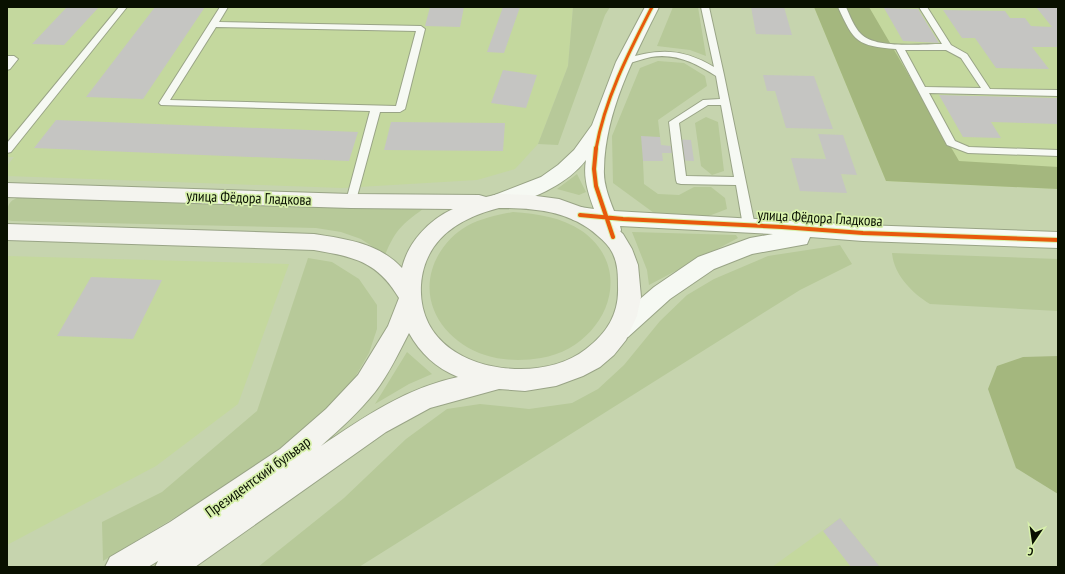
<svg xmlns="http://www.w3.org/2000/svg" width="1065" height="574" font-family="'PT Sans Narrow',sans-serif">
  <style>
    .built { fill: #c4d89e }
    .green { fill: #b7c999 }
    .forest { fill: #a4b77e }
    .building { fill: #c5c5c2 }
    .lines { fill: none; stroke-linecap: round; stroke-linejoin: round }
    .service-casing { stroke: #99a486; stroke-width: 2 }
    .tertiary-casing { stroke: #99a486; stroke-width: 2 }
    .secondary-casing { stroke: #99a486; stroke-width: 2 }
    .service { fill: #f6f9f3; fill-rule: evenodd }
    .tertiary { fill: #f6f9f3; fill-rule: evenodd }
    .secondary { fill: #f4f4ef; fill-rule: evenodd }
    .cycleway-far1-casing { stroke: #d8f1ac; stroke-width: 5 }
    .cycleway-casing { stroke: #d8f1ac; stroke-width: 6 }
    .cycleway-far1 { stroke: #e8590c; stroke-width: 3 }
    .cycleway { stroke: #e8590c; stroke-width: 4 }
    .labels { text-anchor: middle; stroke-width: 3.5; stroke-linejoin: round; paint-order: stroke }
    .street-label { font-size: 15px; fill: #091000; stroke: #d8f1ac }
  </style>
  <rect width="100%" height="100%" fill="#c6d4ae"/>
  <path class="built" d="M7 7H573L568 66 538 144 515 169 477 180 342 188 7 176V166L14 157H7Z
    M814 7H1058V189L886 181Z
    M7 256 289 264 238 404 156 466 7 545Z
    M840 518 880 567H772Z"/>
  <path class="green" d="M573 7H610L605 15 558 145 538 144 568 66Z
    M673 7H698L706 56 690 50 657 46Z
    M658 61 684 63 705 76 707 86 658 120 660 137 643 161 644 184 658 194 679 195 694 187H711L725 198 727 209 706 217 654 213 613 183 612 136 640 68Z
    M706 117 718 122 724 171 712 175 701 166 695 123Z
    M577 174 586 192 579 195 557 189Z
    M26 195 427 206C404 223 396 228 385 255L361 239 341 232 316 228 12 221 7 220C7 202 9 200 26 195Z
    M513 212C538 214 561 217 582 231 639 272 603 348 541 358 523 361 503 361 485 355 448 343 421 308 432 270 437 252 451 235 467 226 482 218 497 215 513 212Z
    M632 232 736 235 738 238 649 285 647 270Z
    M840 245 852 264 800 290 359 567H258L344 498 406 439 447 409 480 404 529 409 572 403 598 389 624 365 660 321 687 295 714 279 768 256Z
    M892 253 1058 259V311L930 304C912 293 894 275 892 253Z
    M308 258 332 262 359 279 377 305V329L369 353 351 384 318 421 276 456 103 561 102 522 162 492 257 411Z
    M407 352 432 374 409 384 375 404Z"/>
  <path class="forest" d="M814 7H869L959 161 1058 167V189L886 181Z
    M1058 356V494L1016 468 988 389 997 366 1023 357Z"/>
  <path class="building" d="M67 7H99L64 45 32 44Z
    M155 7H205L143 99 86 97Z
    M430 7H464L460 27 425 26Z
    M503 7H520L504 53 487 52Z
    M751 7H784L792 35 756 34Z
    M1036 7H1058V47H1032L1049 69 996 68 975 38H962L943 10 1005 11 1010 18H1025L1031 26 1052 27Z
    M884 8 918 9 939 43 903 41Z
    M503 70 537 75 526 108 491 103Z
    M763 75 814 76 833 129 786 128 775 91H767Z
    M939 95 1058 98V124L991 122 1001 138 963 137Z
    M56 120 358 132 349 161 34 148Z
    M391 122 505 123 503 151 384 150Z
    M818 134 843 135 857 175 841 174 847 193 800 191 791 158 826 159Z
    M641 136 660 137 661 145 671 146 670 139 691 140 694 161 673 160 672 153H662L663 161H643Z
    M91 277 162 280 133 339 57 336Z
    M840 518 880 567H851L823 531Z"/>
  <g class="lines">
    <g class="service-casing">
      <path id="service" d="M119 7H127L11 152 7 153V143Z
        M220 7H228L219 22 421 26 425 29 405 109 400 112H380L355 204H347L346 201 370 111 161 105 159 103ZM216 27 416 31 396 106 170 100Z
        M701 7H709L724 75 755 226 753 229 749 230 745 229 743 226 736 185 681 184 677 183 676 180 669 122 703 100 720 99 716 76C695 63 676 53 651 57 642 59 633 62 624 65L620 62 621 60C656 49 681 47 714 67ZM708 105H721L734 177 686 176 679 123Z
        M838 7H846C850 16 854 27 861 34 875 49 922 44 942 44L919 7H927L951 45 967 54 990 89 1058 90V96L929 93 955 141 969 147 1058 150V156L968 153 947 145 896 49C857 46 854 42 838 7ZM905 50H946L961 58 981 88 925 87Z
        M7 56H14L18 59 10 69 7 70Z"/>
    </g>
    <g class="tertiary-casing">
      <path id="tertiary" d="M645 7H659C634 57 605 112 604 169 603 183 609 198 614 211L863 225 1058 232V248L863 241 810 237 807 244 752 254 714 269 670 299 628 337 620 340 612 337 608 330 612 323 654 287 698 257 750 238 773 234 620 226 621 230 618 236 611 238 604 236 599 224 573 220 570 215 573 210 580 207 594 209C588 193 583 177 586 160 565 187 531 199 499 208L492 206 489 201 492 196 541 177 558 165 574 150 592 125 616 62Z"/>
    </g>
    <g class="secondary-casing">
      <path id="secondary" d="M7 183 351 194 479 195 486 197 499 194 529 195 559 199 595 212 608 220 623 234 632 249 638 265 641 297 637 316 626 340 614 355 600 367 583 376 556 386 525 391 499 389 430 408 386 432 195 567H155L158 561 148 567H105L110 557 170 522 280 449 326 409 358 375 388 326 399 298C377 261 354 257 314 250L7 240V224L314 234C346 239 379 243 402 268 408 242 429 220 453 209L351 208 7 197ZM499 208C534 208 571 211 598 236 604 241 609 246 612 252 618 263 618 275 618 287 619 314 607 333 586 349 568 363 544 369 521 369 470 369 418 343 421 285 424 240 459 218 499 208ZM409 333C420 353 436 368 458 377 406 388 364 417 321 446 340 429 359 412 375 392 389 374 399 352 409 333Z"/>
    </g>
    <use href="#service" class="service"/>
    <use href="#tertiary" class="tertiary"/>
    <use href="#secondary" class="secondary"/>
    <g class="cycleway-far1-casing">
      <path id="cycleway-far1" d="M596 149C605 98 629 52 652 7"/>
    </g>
    <g class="cycleway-casing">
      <path id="cycleway" d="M596 148 594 169 596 186 613 237
        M580 215 623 219 782 227 863 233 1058 240"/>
    </g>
    <use href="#cycleway-far1" class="cycleway-far1"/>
    <use href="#cycleway" class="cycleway"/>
  </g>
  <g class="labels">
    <g class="street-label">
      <text transform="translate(249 198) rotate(2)" y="5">улица Фёдора Гладкова</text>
      <text transform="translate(820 218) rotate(3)" y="5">улица Фёдора Гладкова</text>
      <text transform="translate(258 477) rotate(-36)" y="5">Президентский бульвар</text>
    </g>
  </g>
  <rect width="1065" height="574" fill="none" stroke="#091000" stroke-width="16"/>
  <g transform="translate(1033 542) rotate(193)" stroke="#d8f1ac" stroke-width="3" paint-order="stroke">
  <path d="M0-3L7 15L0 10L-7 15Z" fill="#091000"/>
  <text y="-6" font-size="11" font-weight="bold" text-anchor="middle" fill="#091000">С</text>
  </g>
</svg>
